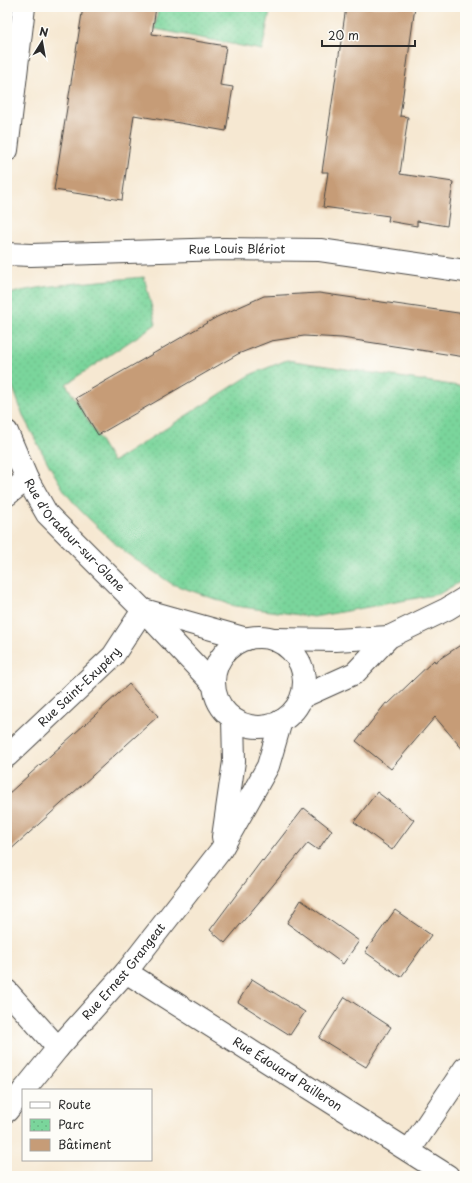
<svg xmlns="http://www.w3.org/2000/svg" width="472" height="1183" font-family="'Playpen Sans',sans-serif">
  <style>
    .park { fill: url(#park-dots); stroke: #528063 }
    .building { fill: #c69c77 }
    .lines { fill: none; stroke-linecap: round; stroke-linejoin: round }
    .street-casing { stroke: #494744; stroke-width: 24 }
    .street { stroke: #fff; stroke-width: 22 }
    .labels { text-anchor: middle; stroke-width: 4; stroke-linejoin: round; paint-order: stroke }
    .street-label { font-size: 12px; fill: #2b2b2b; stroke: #fdfcf7 }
  </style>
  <defs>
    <pattern id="park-dots" width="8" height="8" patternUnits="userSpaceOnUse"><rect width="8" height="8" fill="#7ad59b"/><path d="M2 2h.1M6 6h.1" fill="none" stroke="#6ab786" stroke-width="1.8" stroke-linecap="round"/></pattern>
  </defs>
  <rect width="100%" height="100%" fill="#fdfcf7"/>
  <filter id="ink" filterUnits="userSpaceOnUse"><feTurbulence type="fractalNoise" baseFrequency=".025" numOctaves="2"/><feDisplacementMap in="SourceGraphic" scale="8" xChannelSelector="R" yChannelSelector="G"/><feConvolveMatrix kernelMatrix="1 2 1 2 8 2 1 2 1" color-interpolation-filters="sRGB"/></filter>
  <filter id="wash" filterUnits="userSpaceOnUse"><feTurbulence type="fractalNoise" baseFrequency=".012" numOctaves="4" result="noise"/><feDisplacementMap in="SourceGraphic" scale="16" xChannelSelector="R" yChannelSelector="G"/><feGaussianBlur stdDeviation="0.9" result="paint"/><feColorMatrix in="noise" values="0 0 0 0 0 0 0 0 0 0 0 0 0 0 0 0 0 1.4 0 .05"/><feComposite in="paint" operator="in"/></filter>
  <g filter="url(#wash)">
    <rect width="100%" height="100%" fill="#f6e8d2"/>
    <path class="park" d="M158 7H271L262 50 155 29Z
      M144 277 156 324 66 384 113 462 252 374 287 360 465 387V579L439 594 314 617 235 606 172 584 123 551 80 510 65 492 49 465 24 418 7 371V296C15 287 124 279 144 277Z"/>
    <g id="blocks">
      <path class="building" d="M83 7H156L152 34 226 46 220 85 233 87 226 131 134 115 122 200 54 190Z
        M346 7H415L400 116 408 117 400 174 453 182 447 226 417 221V226L388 221 389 216 323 207 328 172H322Z
        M319 293 465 314V357L342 338 304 336 271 341 238 354 98 435 76 398 217 317 264 296Z
        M465 642V752L435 717 391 769 356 741 386 703 388 704 434 660 435 662Z
        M129 684 158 716 7 853V795Z
        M377 792 414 820 392 850 354 822Z
        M304 808 332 830 318 850 308 843 225 943 210 930 262 860 263 861Z
        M301 900 359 941 343 964 287 923Z
        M395 910 431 935 401 977 365 952Z
        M252 979 305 1012 290 1035 238 1002Z
        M345 997 391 1027 366 1067 319 1038Z"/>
    </g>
  </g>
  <g filter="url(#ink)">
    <use href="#blocks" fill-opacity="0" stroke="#494744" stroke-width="1"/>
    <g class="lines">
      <g class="street-casing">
        <g id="street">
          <path d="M7 150 24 7"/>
          <path id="s1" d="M7 254 31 255 224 249 320 250 465 271"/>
          <path id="s2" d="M7 432 27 479 47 514 143 610 214 685"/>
          <path d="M7 495 27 479"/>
          <path d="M144 610 247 639"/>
          <circle cx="259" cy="682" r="45"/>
          <path d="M274 639 335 640 389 637"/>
          <path d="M302 697 355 673 389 637 447 609 465 598"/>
          <path id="s3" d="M7 756 113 656 143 610"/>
          <path d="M223 837 234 761 233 719"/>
          <path id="s4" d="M126 972 448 1176"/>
          <path d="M7 991 58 1048"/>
          <path id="s5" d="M24 1090 58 1048 126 972 221 850 268 766 281 721"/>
          <path d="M7 1111 23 1091"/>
          <path d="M409 1151 465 1068"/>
        </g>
      </g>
      <use href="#street" class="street"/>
    </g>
  </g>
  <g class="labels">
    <g class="street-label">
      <text dy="4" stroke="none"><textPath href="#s1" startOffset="230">Rue Louis Blériot</textPath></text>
      <text dy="4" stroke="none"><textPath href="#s2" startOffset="125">Rue d'Oradour-sur-Glane</textPath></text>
      <text dy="4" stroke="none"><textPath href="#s3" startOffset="100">Rue Saint-Exupéry</textPath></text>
      <text dy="4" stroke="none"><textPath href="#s5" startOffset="155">Rue Ernest Grangeat</textPath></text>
      <text dy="4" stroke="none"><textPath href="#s4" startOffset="191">Rue Édouard Pailleron</textPath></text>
    </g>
  </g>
  <rect width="472" height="1183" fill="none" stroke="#fdfcf7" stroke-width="24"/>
  <rect x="22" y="1089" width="130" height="72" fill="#fdfcf7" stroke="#a9a8a5"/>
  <rect x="30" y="1102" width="20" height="6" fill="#ffffff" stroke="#a9a8a5"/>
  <text x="58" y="1109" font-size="12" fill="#2b2b2b">Route</text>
  <rect x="30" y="1119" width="20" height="12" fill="url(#park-dots)" stroke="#a9a8a5"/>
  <text x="58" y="1129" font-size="12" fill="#2b2b2b">Parc</text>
  <rect x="30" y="1139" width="20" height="12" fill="#c69c77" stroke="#a9a8a5"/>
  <text x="58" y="1149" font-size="12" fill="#2b2b2b">Bâtiment</text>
  <g transform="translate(42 42) rotate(11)" stroke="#fdfcf7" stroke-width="3" paint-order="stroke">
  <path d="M0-3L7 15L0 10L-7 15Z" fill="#2b2b2b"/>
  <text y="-6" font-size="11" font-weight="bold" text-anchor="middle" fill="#2b2b2b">N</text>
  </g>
  <path d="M322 40v6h93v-6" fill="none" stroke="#2b2b2b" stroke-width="2"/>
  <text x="328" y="40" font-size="12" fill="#2b2b2b" stroke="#fdfcf7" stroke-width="3" paint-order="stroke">20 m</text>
</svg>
